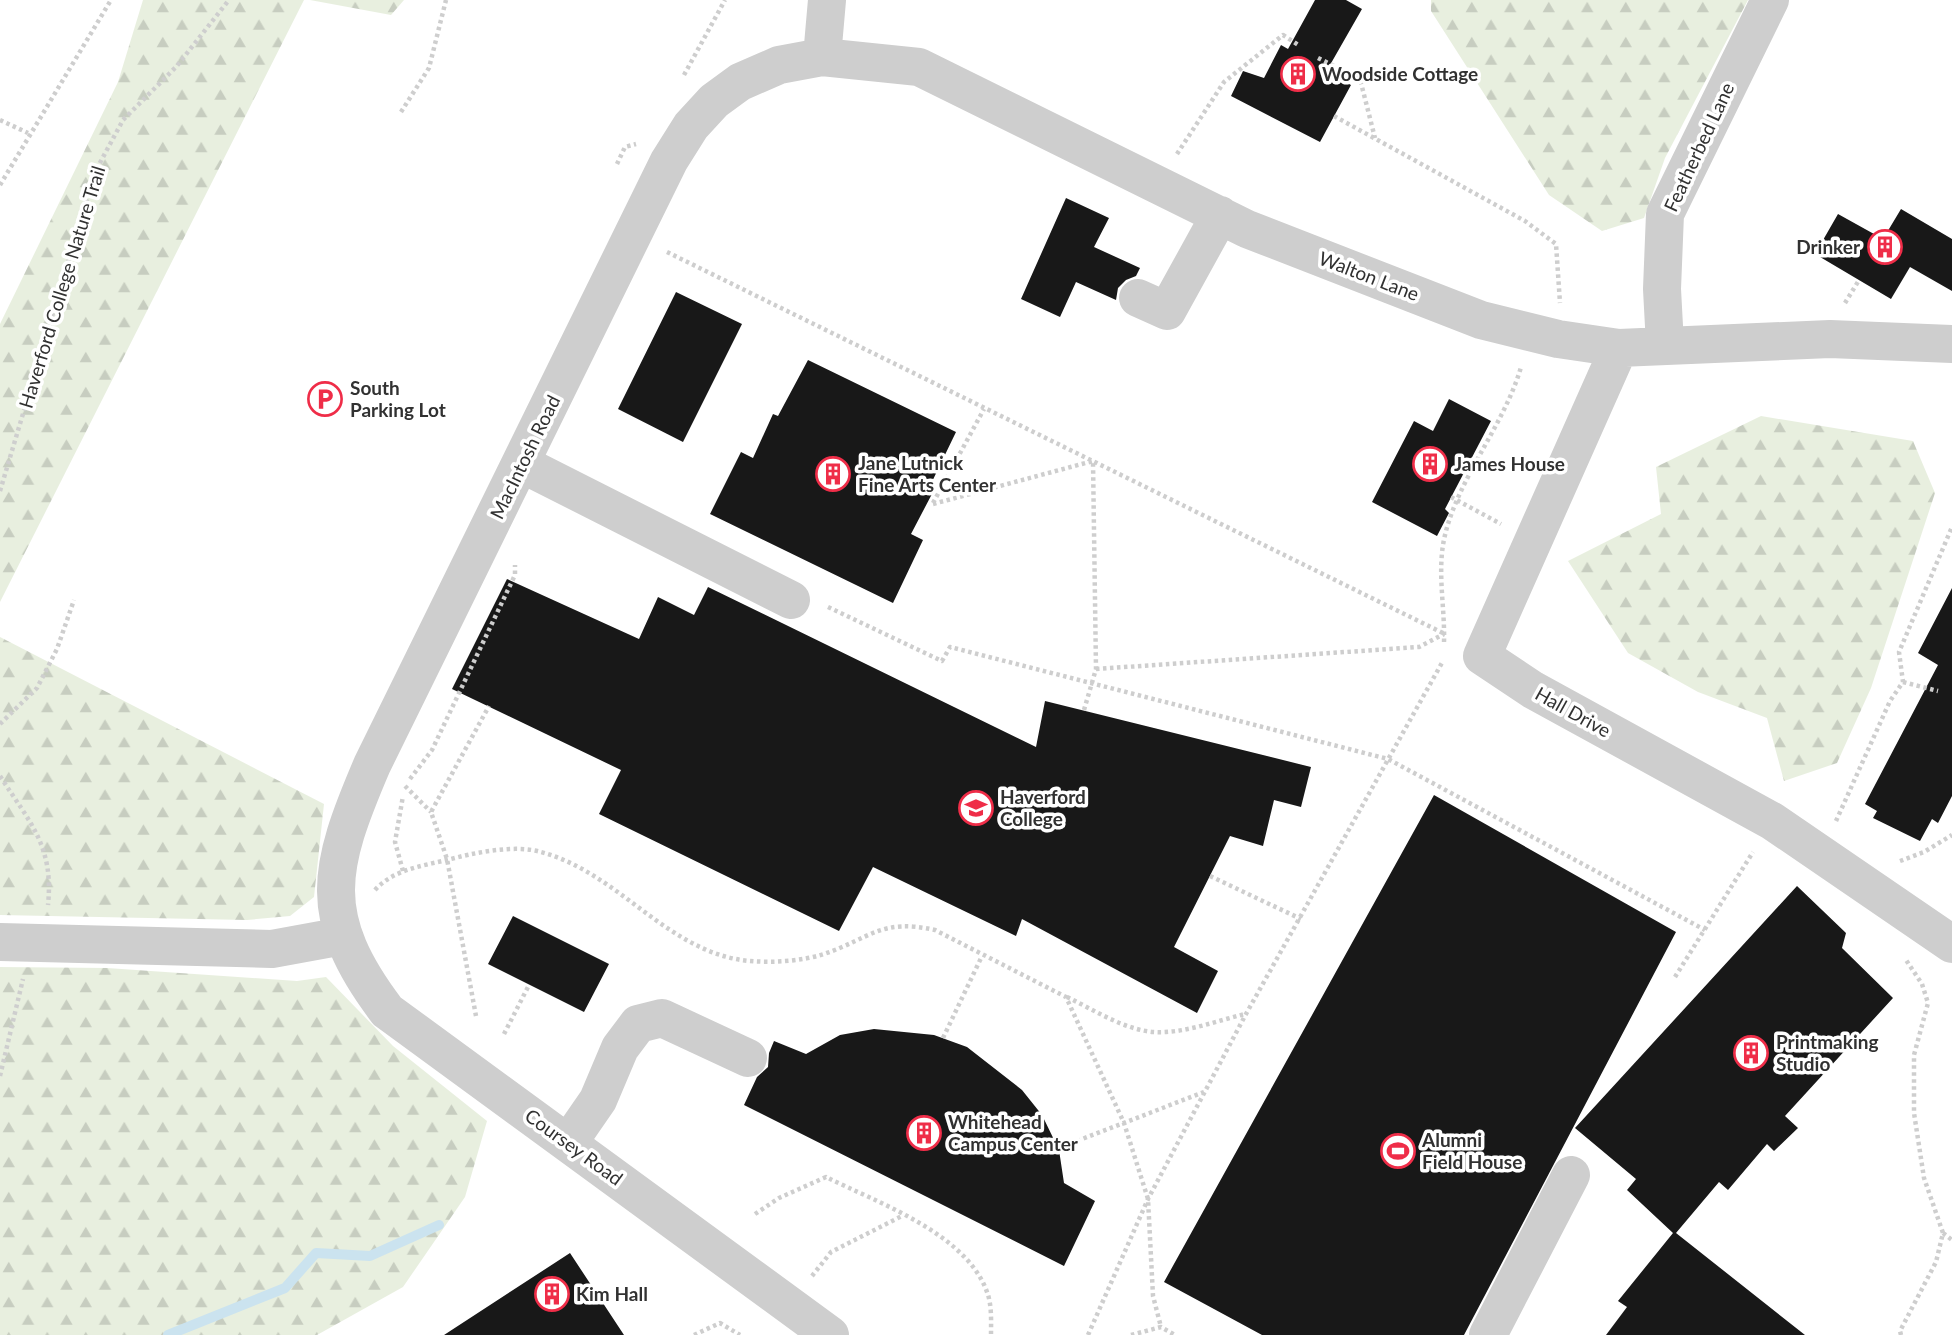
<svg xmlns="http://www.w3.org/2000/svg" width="1952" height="1335" font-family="Lato,sans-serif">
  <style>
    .forest { fill: url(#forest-firs) }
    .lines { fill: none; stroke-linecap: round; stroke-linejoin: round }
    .stream { stroke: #cbe3ef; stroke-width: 10 }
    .building { fill: #181818 }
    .path { stroke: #cecece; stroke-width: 4.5; stroke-dasharray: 3.5 3.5; stroke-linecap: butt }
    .minor { stroke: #cecece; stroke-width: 38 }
    .labels { text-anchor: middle; stroke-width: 7; stroke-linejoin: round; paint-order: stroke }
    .poi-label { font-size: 19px; font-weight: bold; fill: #313131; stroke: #fff; text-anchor: start }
    .street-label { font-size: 19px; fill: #313131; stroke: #fff }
  </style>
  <defs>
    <pattern id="forest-firs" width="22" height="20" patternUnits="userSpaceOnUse" patternTransform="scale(1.75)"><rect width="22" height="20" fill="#e8efdf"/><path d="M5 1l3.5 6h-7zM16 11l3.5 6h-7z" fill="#c7cdc0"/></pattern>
  </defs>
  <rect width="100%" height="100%" fill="#fff"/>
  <path class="forest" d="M143 0H304L0 602V324L118 82Z
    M310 0H404L391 15Z
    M1431 0H1748L1665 158 1644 218 1602 231 1549 195 1431 11Z
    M1761 416 1913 441 1935 493 1871 688 1837 763 1784 781 1767 718 1698 692 1628 653 1568 561 1661 514 1656 467Z
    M0 637 324 804 314 897 290 916 247 920 0 915Z
    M0 967 107 968 297 981 326 977 393 1046 487 1121 465 1197 403 1287 317 1335H0Z"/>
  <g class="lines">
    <path class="stream" d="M168 1335 285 1288 316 1253 370 1256 439 1225"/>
  </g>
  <path class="building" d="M1315 0H1346L1362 9 1326 72 1351 85 1320 142 1231 96 1243 71 1264 78 1281 45 1288 49Z
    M1066 198 1109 218 1094 247 1140 268 1136 276 1126 280 1118 288 1116 300 1076 282 1060 317 1021 299Z
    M1901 209 1952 239V291L1910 267 1891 299 1815 254 1838 214 1883 239Z
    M676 292 742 324 683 442 618 409Z
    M808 360 956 432 928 490 933 492 911 534 923 540 893 603 710 514 741 452 753 458 773 414 778 416Z
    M1449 399 1491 421 1445 509 1449 513 1437 536 1372 502 1414 421 1433 431Z
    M507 579 639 639 658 597 694 615 708 587 1036 747 1045 701 1311 767 1301 807 1274 800 1263 846 1230 836 1174 947 1218 971 1197 1013 1022 919 1016 936 873 867 839 931 599 814 621 770 452 689Z
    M1952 588V796L1938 823 1932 819 1920 841 1873 818 1877 811 1865 804 1938 665 1918 653Z
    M1434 795 1676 932 1464 1335H1262L1164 1282Z
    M1797 886 1846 933 1842 948 1893 998 1785 1116 1798 1128 1774 1151 1767 1144 1728 1190 1719 1182 1676 1233 1805 1335H1606L1627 1307 1618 1301 1673 1233 1627 1190 1636 1179 1575 1128Z
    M513 916 609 964 584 1012 488 964Z
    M874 1029 934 1035 967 1047 1022 1090 1042 1115 1059 1150 1064 1183 1095 1201 1064 1266 744 1105 757 1077 768 1067 769 1053 774 1041 806 1054 840 1035Z
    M570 1253 624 1335H444Z"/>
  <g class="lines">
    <path class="path" d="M1318 58 1360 79 1375 138
      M684 75 725 0
      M401 112 429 68 446 0
      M1334 116 1525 221 1556 244 1560 303
      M0 120 28 133
      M1177 154 1224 82 1283 35 1300 46
      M617 164 625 147 636 144
      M0 185 111 0
      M667 252 1445 634
      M1845 303 1859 280
      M0 491 95 172 123 120 176 67 229 0
      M1451 497 1501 524
      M933 503 984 409
      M933 504 1093 461 1096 669 1084 710
      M828 607 942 661 950 647 1388 759 1705 930
      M1444 642C1445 610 1438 577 1443 545 1453 484 1504 427 1521 367
      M1096 669 1419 647 1444 634
      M1903 682 1938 691
      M0 724 37 688 57 649 74 600
      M0 776C30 823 54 846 48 905
      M410 779 432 750 515 575V565
      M405 786 431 812
      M1836 821 1890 701 1903 682 1899 652 1952 527
      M1900 861 1924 852 1952 835
      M403 871 395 842 403 796
      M1210 876 1301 919
      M375 890C393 870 421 866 447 860 473 853 514 844 541 852 620 873 668 954 750 961 774 963 802 961 824 954 871 938 881 918 935 930L1066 997 1124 1123 1148 1199 1153 1296 1161 1327
      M1675 977 1753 852
      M1067 997C1094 1010 1123 1029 1153 1032 1183 1034 1216 1021 1245 1014
      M476 1016 447 859 431 812 489 706
      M504 1034 529 985
      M943 1038 982 956
      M0 1076 23 979
      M1077 1141 1204 1092
      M755 1214 779 1198 826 1177C878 1203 966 1233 987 1292 992 1305 991 1321 991 1335
      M1943 1233 1952 1240
      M812 1276 831 1252 902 1216
      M694 1335 720 1323 740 1335
      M1088 1335 1148 1199 1246 1014 1443 661
      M1131 1335 1161 1327 1175 1335
      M1901 1335 1900 1331 1936 1262 1943 1233 1924 1178 1914 1113V1055L1928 1003 1922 984 1906 960"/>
    <path class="minor" d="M822 57 827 0
      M1138 298 1167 311 1220 215
      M1665 345 1662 289 1665 214 1770 0
      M1619 348 1482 656 1533 690 1772 821 1952 944
      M522 464 791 600
      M0 942 272 949 343 936
      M569 1142 598 1100 620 1048 638 1024 662 1018 748 1058
      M830 1335 387 1011C315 916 328 868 372 765L669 161 691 126 714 101 740 82 779 65 822 57 919 67 1247 229 1481 320 1558 339 1619 348 1830 339 1952 344
      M1488 1335 1571 1175"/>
  </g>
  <defs>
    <g id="building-ring" transform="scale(1.75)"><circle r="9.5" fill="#fff" stroke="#ef2d48" stroke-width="1.5"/><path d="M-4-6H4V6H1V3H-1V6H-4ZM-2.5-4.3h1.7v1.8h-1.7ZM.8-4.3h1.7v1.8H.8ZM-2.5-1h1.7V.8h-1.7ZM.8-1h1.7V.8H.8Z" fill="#ef2d48"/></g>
    <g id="parking-ring" transform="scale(1.75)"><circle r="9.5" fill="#fff" stroke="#ef2d48" stroke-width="1.5"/><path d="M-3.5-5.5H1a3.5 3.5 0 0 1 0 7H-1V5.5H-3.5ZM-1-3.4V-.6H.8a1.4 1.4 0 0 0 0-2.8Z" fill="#ef2d48"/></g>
    <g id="university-ring" transform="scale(1.75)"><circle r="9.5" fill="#fff" stroke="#ef2d48" stroke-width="1.5"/><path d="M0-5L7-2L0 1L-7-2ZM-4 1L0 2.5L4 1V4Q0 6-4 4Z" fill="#ef2d48"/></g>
    <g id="stadium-ring" transform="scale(1.75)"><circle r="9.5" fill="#fff" stroke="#ef2d48" stroke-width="1.5"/><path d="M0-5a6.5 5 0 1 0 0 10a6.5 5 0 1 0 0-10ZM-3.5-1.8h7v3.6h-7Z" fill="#ef2d48"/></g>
  </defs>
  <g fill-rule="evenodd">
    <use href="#building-ring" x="1298" y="74"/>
    <use href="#building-ring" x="1885" y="247"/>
    <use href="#parking-ring" x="325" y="399"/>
    <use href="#building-ring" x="1430" y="464"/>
    <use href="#building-ring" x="833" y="474"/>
    <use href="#university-ring" x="976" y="808"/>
    <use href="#building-ring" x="1751" y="1053"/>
    <use href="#building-ring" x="924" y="1133"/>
    <use href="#stadium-ring" x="1398" y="1151"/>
    <use href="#building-ring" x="552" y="1294"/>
  </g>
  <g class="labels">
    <g class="poi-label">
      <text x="1322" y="81">Woodside Cottage</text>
      <text x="1860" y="254" text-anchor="end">Drinker</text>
      <text x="350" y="395">South<tspan x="350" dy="22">Parking Lot</tspan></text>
      <text x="858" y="470">Jane Lutnick<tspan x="858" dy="22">Fine Arts Center</tspan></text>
      <text x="1454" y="471">James House</text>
      <text x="1000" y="804">Haverford<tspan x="1000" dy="22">College</tspan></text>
      <text x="1776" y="1049">Printmaking<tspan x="1776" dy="22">Studio</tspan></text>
      <text x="948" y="1129">Whitehead<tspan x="948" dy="22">Campus Center</tspan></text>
      <text x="1422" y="1147">Alumni<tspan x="1422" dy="22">Field House</tspan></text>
      <text x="576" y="1301">Kim Hall</text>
    </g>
    <g class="street-label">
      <text transform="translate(1699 147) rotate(-65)" y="7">Featherbed Lane</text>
      <text transform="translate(1369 276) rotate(21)" y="7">Walton Lane</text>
      <text transform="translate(62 287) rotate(-73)" y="7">Haverford College Nature Trail</text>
      <text transform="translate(525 457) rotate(-64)" y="7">MacIntosh Road</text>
      <text transform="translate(1573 712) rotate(29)" y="7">Hall Drive</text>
      <text transform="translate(574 1147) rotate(36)" y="7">Coursey Road</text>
    </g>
  </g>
</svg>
